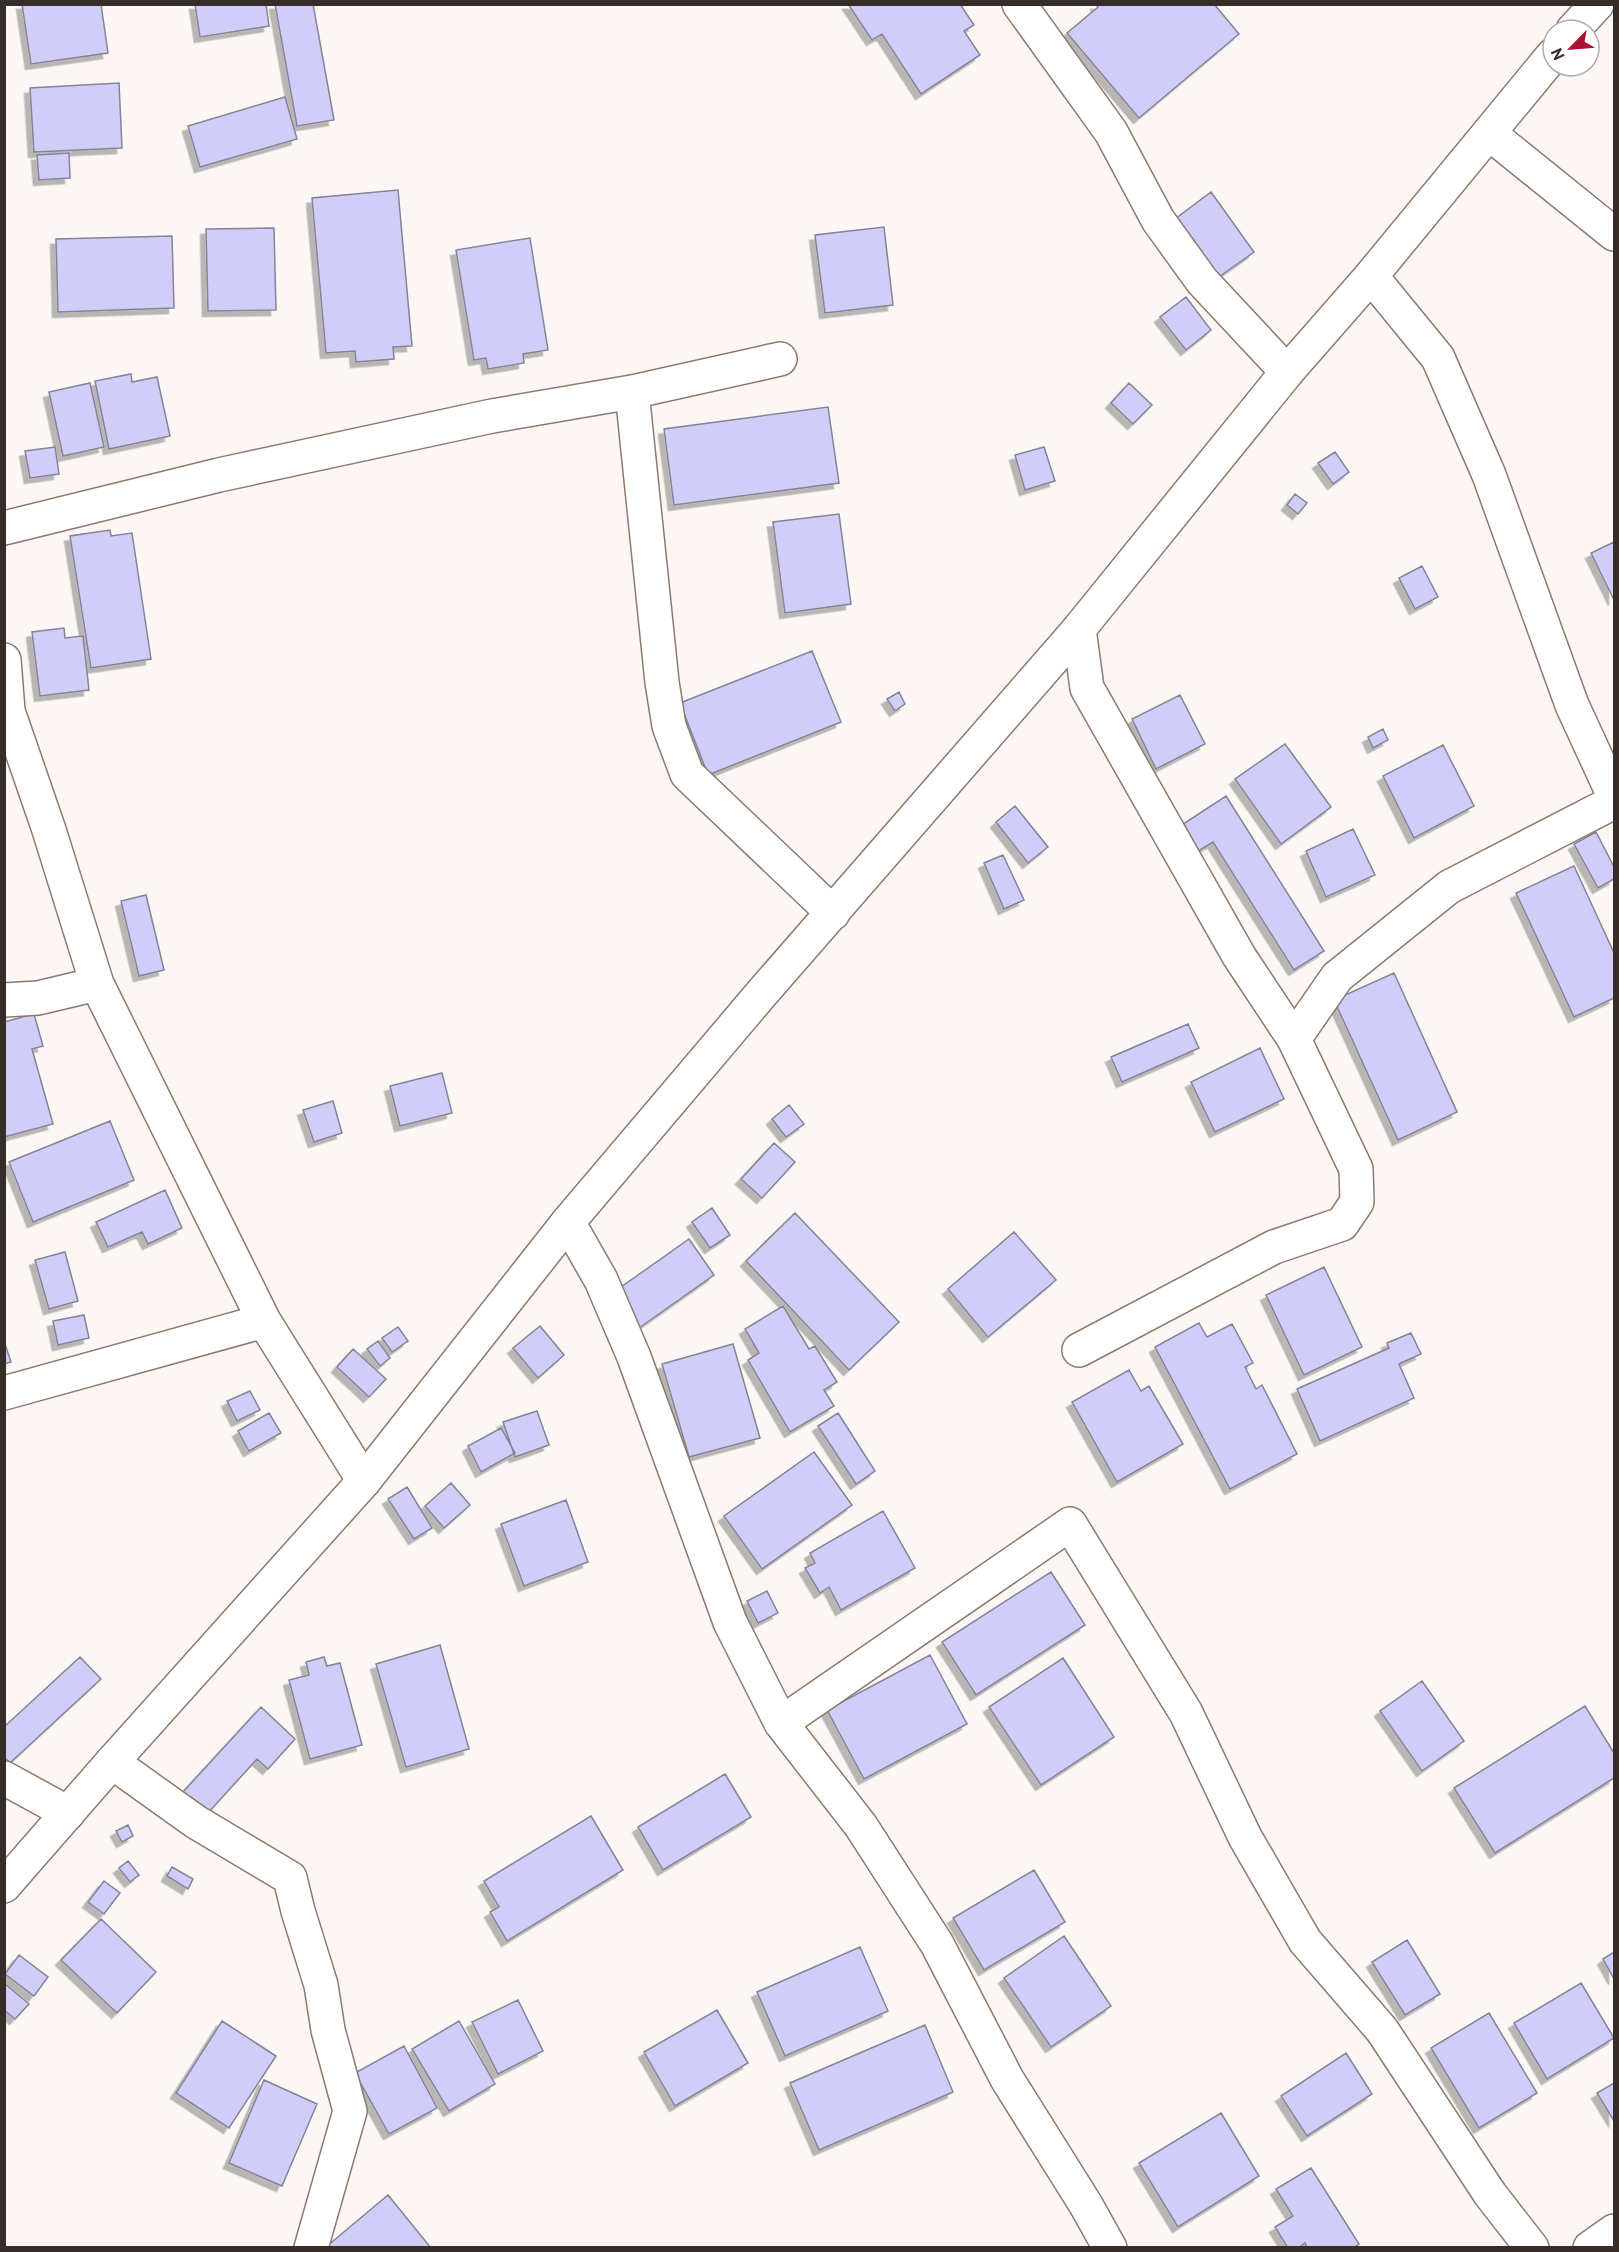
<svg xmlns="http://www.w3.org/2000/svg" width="1619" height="2252" font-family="'PT Sans',sans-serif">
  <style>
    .building { fill: #d0cef8; stroke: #848398; stroke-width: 1.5; filter: url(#shadow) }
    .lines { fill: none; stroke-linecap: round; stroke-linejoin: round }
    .minor-casing { stroke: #8e7a6d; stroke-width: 36 }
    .major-casing { stroke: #8e7a6d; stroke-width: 36 }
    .minor { stroke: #fff; stroke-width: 33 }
    .major { stroke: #fff; stroke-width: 33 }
  </style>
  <defs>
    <filter id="shadow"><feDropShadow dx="-5.5" dy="5.5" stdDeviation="0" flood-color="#0004"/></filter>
  </defs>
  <rect width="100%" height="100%" fill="#fcf7f4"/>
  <path class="building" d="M22 4H101L108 53 31 64Z
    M195 4H266L269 26 200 37Z
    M275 4H313L334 120 297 126Z
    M848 4H960L974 25 964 31 980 55 921 94 882 34 872 40Z
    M1096 4H1214L1239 34 1139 118 1067 33 1098 7Z
    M119 83 122 148 34 152 30 88Z
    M285 97 297 139 200 167 188 126Z
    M69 153 70 178 39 180 37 155Z
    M398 190 412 346 393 347 394 359 356 362 355 351 326 353 312 198Z
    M1211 192 1254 252 1209 284 1167 225Z
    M884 227 893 305 825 313 815 235Z
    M274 228 276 310 208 311 206 229Z
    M172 236 174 308 58 312 56 239Z
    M530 238 548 350 523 354 524 363 488 369 486 358 474 360 456 250Z
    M1186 297 1211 330 1186 350 1160 317Z
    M131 374 132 382 157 377 170 436 109 449 95 381Z
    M90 383 104 447 63 456 49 392Z
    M1129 383 1152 405 1133 424 1111 403Z
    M828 407 839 483 674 505 664 429Z
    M55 447 59 474 30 478 25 451Z
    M1044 447 1055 481 1025 490 1015 455Z
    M1335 452 1349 472 1333 484 1318 463Z
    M1295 494 1307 503 1298 514 1287 505Z
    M839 514 851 604 785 613 773 522Z
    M110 530 111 536 132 533 151 659 91 668 70 536Z
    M1614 542V600L1591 553Z
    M1422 566 1438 597 1415 609 1399 578Z
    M64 628 65 638 83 636 89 690 40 696 32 632Z
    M812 651 841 722 708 775 680 703Z
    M899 692 905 704 895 711 887 699Z
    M1180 695 1205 744 1156 769 1132 719Z
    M1383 729 1388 740 1373 748 1368 737Z
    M1285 744 1331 807 1281 844 1235 779Z
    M1443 745 1474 806 1414 838 1383 776Z
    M1226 796 1324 951 1294 970 1213 842 1190 856 1174 830Z
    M1015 806 1048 847 1028 863 996 822Z
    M1353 829 1375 875 1326 897 1306 851Z
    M1596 832 1614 867V879L1598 888 1574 844Z
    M1003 855 1024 900 1004 909 984 863Z
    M1574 866 1614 953V998L1574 1017 1516 893Z
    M146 895 164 970 139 976 121 901Z
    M1394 973 1457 1112 1398 1140 1334 1000Z
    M34 1014 43 1046 32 1049 53 1124 4 1137V1022Z
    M1188 1024 1199 1048 1122 1082 1111 1057Z
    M1260 1048 1284 1099 1215 1132 1191 1082Z
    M442 1073 452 1113 400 1126 390 1086Z
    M333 1101 342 1133 314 1142 303 1110Z
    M789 1105 804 1124 786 1137 772 1119Z
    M110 1121 134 1180 33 1222 9 1162Z
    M774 1143 795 1162 762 1198 741 1179Z
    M165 1190 182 1228 148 1244 142 1232 108 1247 96 1222Z
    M712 1208 730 1235 710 1248 692 1222Z
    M795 1213 899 1322 849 1370 746 1261Z
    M1014 1232 1056 1280 988 1337 948 1289Z
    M689 1239 714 1275 639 1328 614 1292Z
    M65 1252 78 1301 49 1309 35 1260Z
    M1324 1267 1362 1347 1304 1375 1266 1295Z
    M783 1306 809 1349 815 1346 837 1382 824 1390 834 1406 790 1432 748 1360 759 1353 745 1329Z
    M84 1315 89 1338 58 1345 53 1321Z
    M1199 1323 1207 1337 1232 1324 1253 1363 1245 1367 1256 1389 1262 1385 1297 1454 1230 1489 1155 1347Z
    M540 1326 564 1355 538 1378 513 1348Z
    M398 1327 408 1341 392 1352 382 1338Z
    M1411 1333 1421 1354 1399 1364 1414 1398 1320 1441 1297 1389 1389 1348 1387 1343Z
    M4 1341 11 1362 4 1364Z
    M378 1341 390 1358 380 1366 367 1349Z
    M733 1344 760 1438 689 1457 662 1364Z
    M353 1349 386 1379 369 1397 337 1367Z
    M1129 1370 1141 1391 1149 1386 1183 1444 1117 1482 1072 1402Z
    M250 1391 260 1410 237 1421 227 1401Z
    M537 1411 549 1445 515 1457 503 1422Z
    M269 1413 281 1433 249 1451 238 1431Z
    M838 1413 875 1471 856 1484 818 1426Z
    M501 1428 515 1453 481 1472 468 1446Z
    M814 1452 852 1505 762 1569 724 1516Z
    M451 1483 470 1505 444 1528 425 1506Z
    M407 1487 432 1528 414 1539 388 1499Z
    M566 1500 588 1562 524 1586 501 1524Z
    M883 1511 915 1568 841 1610 829 1587 820 1593 805 1568 815 1563 810 1553Z
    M1051 1572 1085 1625 976 1695 942 1642Z
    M767 1591 778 1613 758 1623 747 1601Z
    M440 1645 469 1749 406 1767 376 1664Z
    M930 1655 967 1724 864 1779 827 1710Z
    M80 1657 101 1679 10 1763 4 1757V1727Z
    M324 1657 327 1666 340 1663 362 1745 310 1759 289 1680 309 1675 306 1662Z
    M1063 1658 1114 1737 1041 1785 989 1707Z
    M1422 1681 1464 1741 1422 1771 1380 1711Z
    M1585 1706 1614 1753V1778L1495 1853 1454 1788Z
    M261 1707 295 1739 268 1769 257 1759 207 1814 183 1792Z
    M725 1774 751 1817 663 1870 638 1827Z
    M591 1816 623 1870 507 1941 490 1912 499 1907 484 1881Z
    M128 1825 133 1836 122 1842 116 1831Z
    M128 1861 139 1875 130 1882 119 1868Z
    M172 1867 193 1879 188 1889 167 1876Z
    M1034 1870 1065 1922 984 1970 953 1918Z
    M104 1881 120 1893 104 1914 88 1902Z
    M101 1919 156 1972 117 2013 61 1960Z
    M1064 1936 1111 2006 1051 2047 1004 1978Z
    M1407 1940 1440 1994 1405 2015 1372 1962Z
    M860 1947 888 2011 785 2056 757 1992Z
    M1614 1952V1979L1603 1959Z
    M19 1955 48 1977 34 1996 5 1974Z
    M4 1983 29 2004 15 2019 4 2010Z
    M1581 1983 1614 2038 1547 2079 1514 2023Z
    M518 2000 543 2051 498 2074 472 2022Z
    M717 2010 748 2063 675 2106 644 2052Z
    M1489 2013 1537 2093 1479 2128 1431 2048Z
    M222 2021 276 2056 229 2128 176 2093Z
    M459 2021 495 2084 449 2111 412 2049Z
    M925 2025 953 2092 819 2150 790 2083Z
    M404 2046 437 2108 389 2134 355 2073Z
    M1346 2053 1372 2094 1307 2136 1281 2096Z
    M264 2080 317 2104 282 2186 229 2163Z
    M1614 2083V2121L1597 2093Z
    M1221 2113 1259 2176 1178 2227 1139 2163Z
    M1311 2168 1359 2244 1353 2248H1307L1305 2243 1298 2248H1288L1275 2227 1293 2216 1276 2189Z
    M388 2195 431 2248H327L326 2247Z"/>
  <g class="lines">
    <g class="minor-casing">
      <path id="minor" d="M1019 4 1111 132 1158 220 1202 281 1287 372
        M1490 134 1614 234
        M1371 276 1438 358 1489 475 1572 705 1614 796
        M632 392 662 682 669 726 687 774 833 913
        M4 528 219 475 492 416 632 392 780 359
        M4 660 8 711 49 830 97 984 264 1321 364 1481
        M4 1000 38 998 97 984
        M1294 1039 1337 977 1449 887 1614 802
        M568 1222 601 1280 634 1357 730 1622 781 1723 861 1826 937 1944 1007 2079 1086 2205 1110 2248
        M1079 1350 1274 1247 1342 1224 1357 1202 1356 1169 1294 1039 1239 956 1087 688 1079 629
        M4 1393 264 1321
        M781 1723 1070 1524 1186 1713 1245 1837 1305 1941 1382 2030 1490 2194 1532 2248
        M112 1762 196 1822 290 1878 298 1911 321 1985 328 2030 350 2111 311 2248
        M4 1778 68 1813
        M1590 2248 1614 2231"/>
    </g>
    <g class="major-casing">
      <path id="major" d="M1573 30 1597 4
        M4 1886 112 1762 364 1481 568 1222 762 993 1079 629 1287 372 1371 276 1553 55"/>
    </g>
    <use href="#minor" class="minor"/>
    <use href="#major" class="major"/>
  </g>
  <rect width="1619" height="2252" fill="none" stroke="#362d28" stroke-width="12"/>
  <g transform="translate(1571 48) rotate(245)"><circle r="28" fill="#ffffff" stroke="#afaba9" stroke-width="1.5"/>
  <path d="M0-4.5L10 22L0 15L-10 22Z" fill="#a91135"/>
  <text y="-9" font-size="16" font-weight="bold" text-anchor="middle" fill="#362d28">N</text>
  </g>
</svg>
